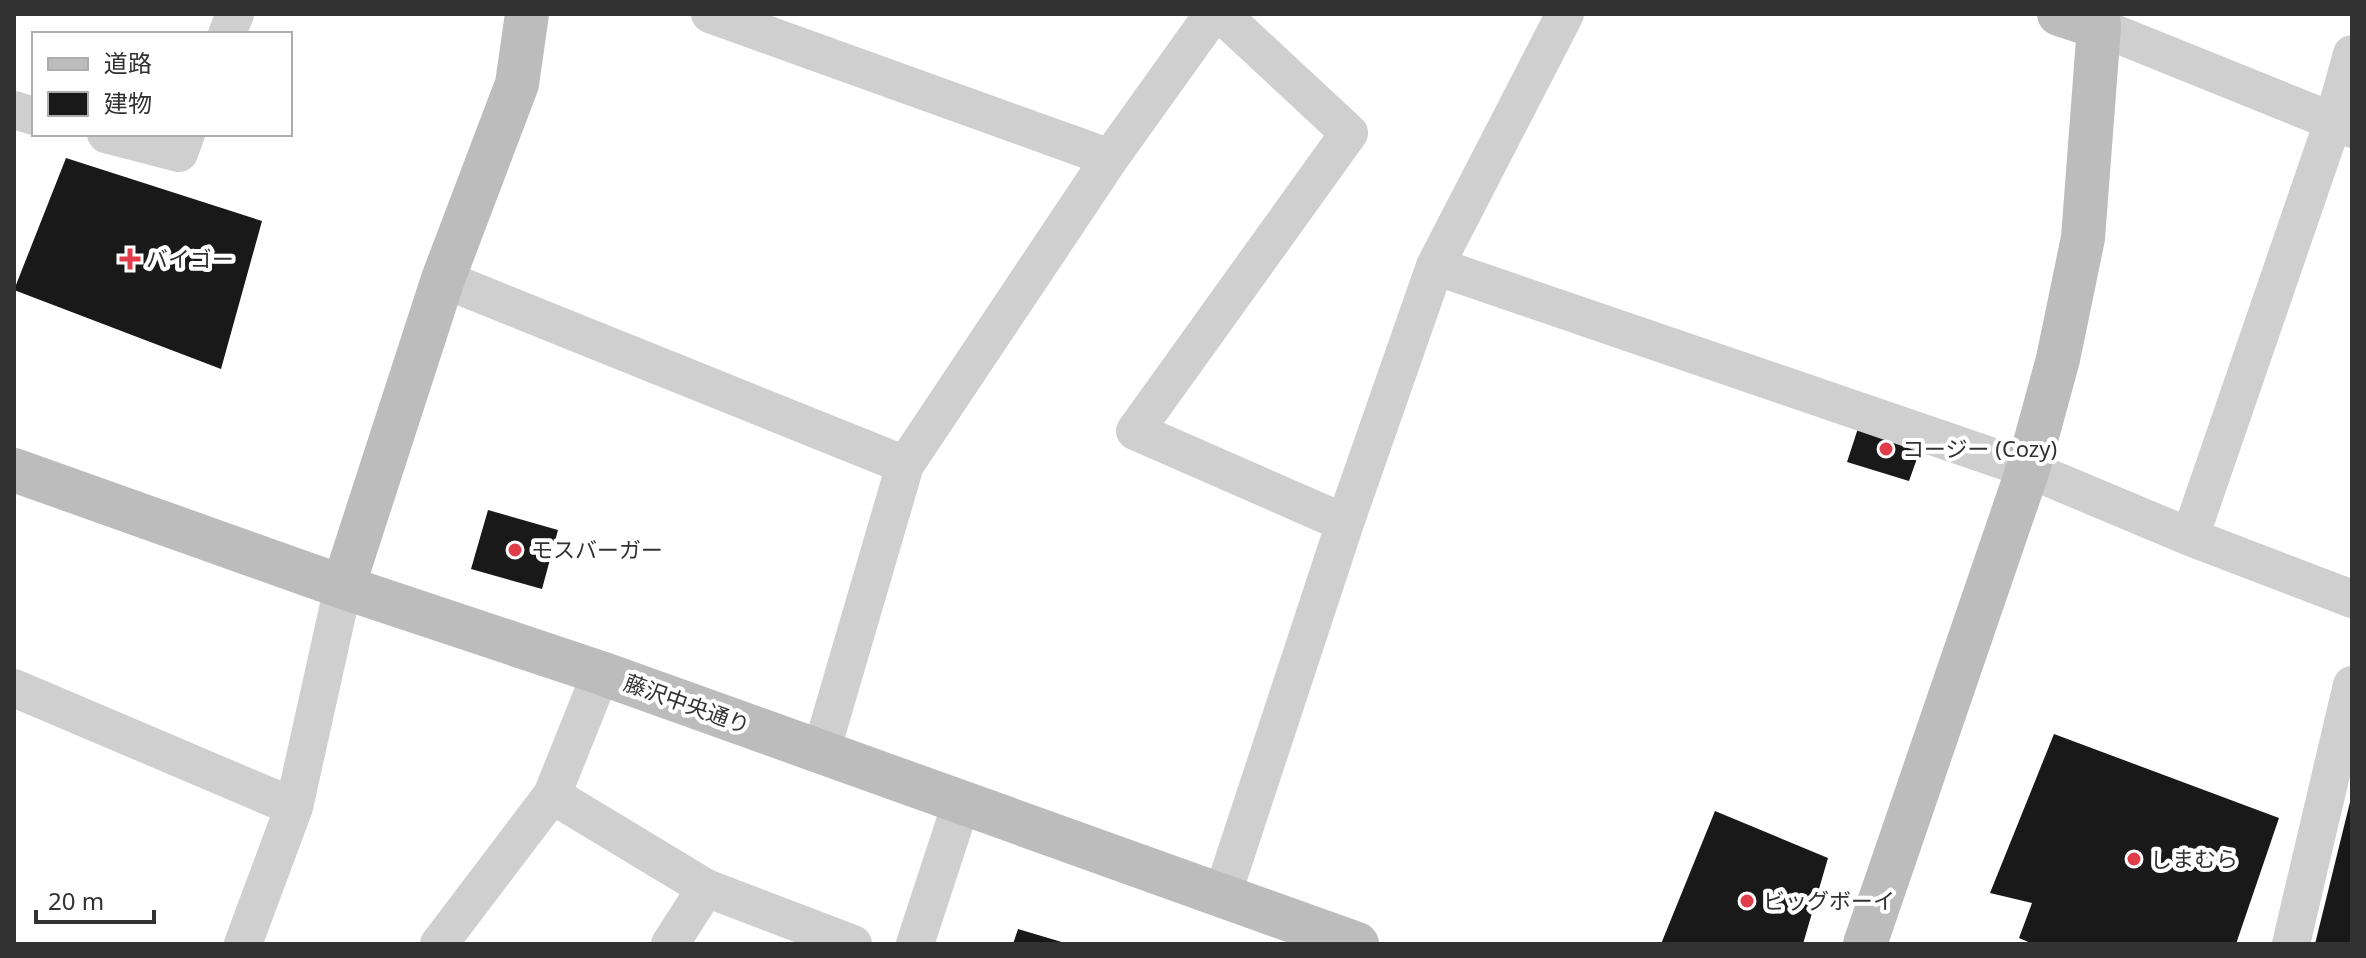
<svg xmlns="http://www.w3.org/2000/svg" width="2366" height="958" font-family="'Noto Sans','Noto Sans JP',sans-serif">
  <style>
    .building { fill: #191919 }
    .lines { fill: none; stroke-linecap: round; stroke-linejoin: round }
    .street { stroke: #cfcfcf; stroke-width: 38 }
    .secondary { stroke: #bcbcbc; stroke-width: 44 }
    .poi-dot { fill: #e13c49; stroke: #fff; stroke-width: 3 }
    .labels { text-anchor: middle; stroke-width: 8; stroke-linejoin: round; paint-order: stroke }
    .poi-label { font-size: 22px; fill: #323232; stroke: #fff; text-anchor: start }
    .street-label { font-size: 22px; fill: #323232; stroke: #fff }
  </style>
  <rect width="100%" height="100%" fill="#fff"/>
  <path class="building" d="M66 158 262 221 221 369 14 290Z
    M1862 416 1925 436 1909 481 1847 462Z
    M488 510 558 530 542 589 471 569Z
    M2054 734 2279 818 2236 944H2033L2019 938 2032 903 1990 893Z
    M2351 798 2352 944H2315Z
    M1715 811 1828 858 1803 944H1661Z
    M1018 929 1065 943V944H1013Z"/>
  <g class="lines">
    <path class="street" d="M710 14 1110 158
      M1221 14 1349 133 1135 431 1345 523
      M2099 27 2352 129
      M227 34 235 14
      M14 110 34 116
      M106 134 179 153 186 134
      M1435 266 2028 469 2190 537 2352 599
      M443 279 905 465
      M2190 537 2333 122 2352 54
      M14 688 294 807
      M821 752 905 465 1110 158 1213 14
      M552 795 601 673
      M1222 896 1345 523 1435 266 1565 14
      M243 944 294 807 343 587
      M439 944 552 795 706 888 853 944
      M670 944 706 888
      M915 944 961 804
      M2291 944 2352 685"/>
    <path class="secondary" d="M2059 14 2099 27
      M14 470 343 587 601 673 1357 944
      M343 587 443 279 517 84 527 14
      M1865 944 2028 469 2058 359 2083 238 2099 27 2098 14"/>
  </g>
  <g class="poi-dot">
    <path d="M126 247h8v8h8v8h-8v8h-8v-8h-8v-8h8z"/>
    <circle cx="1886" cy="449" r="8"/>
    <circle cx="515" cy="550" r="8"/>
    <circle cx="2134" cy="859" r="8"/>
    <circle cx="1747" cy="901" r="8"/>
  </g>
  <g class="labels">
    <g class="poi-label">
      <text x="146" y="267">バイゴー</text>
      <text x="1902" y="457">コージー (Cozy)</text>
      <text x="531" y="558">モスバーガー</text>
      <text x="2150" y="867">しまむら</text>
      <text x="1763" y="909">ビッグボーイ</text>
    </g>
    <g class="street-label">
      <text transform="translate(687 704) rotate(20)" y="8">藤沢中央通り</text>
    </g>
  </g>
  <rect width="2366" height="958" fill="none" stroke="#323232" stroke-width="32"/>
  <rect x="32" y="32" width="260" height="104" fill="#ffffff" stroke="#adadad" stroke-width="2"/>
  <rect x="48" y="58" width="40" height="12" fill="#bcbcbc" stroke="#adadad" stroke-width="2"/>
  <text x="104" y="72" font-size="24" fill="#323232">道路</text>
  <rect x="48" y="92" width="40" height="24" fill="#191919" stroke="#adadad" stroke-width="2"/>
  <text x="104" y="112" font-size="24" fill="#323232">建物</text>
  <path d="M36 910v12h118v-12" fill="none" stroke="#323232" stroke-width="4"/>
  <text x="48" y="910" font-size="24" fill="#323232" stroke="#ffffff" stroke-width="6" paint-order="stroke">20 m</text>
</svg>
